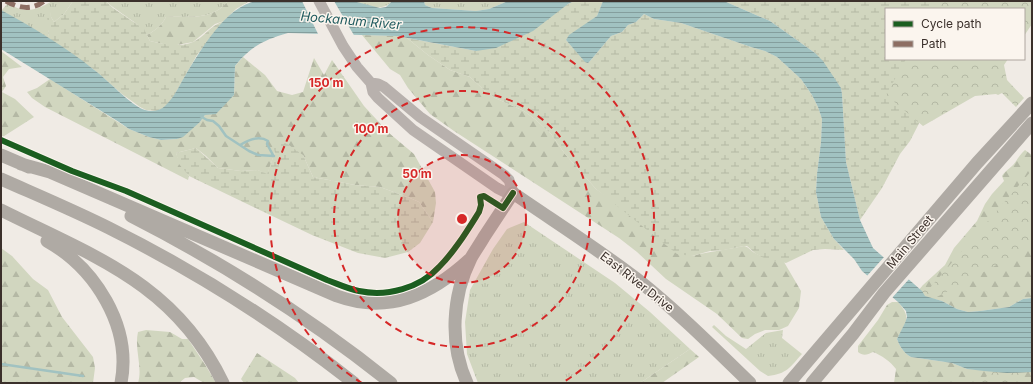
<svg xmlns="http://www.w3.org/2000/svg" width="1033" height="384" font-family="Inter,sans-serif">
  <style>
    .grass { fill: url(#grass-tufts) }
    .forest { fill: url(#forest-firs) }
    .wetland { fill: url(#wetland-marsh) }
    .park { fill: url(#park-crowns) }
    .water { fill: url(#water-rules) }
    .pier { fill: #f0ebe5 }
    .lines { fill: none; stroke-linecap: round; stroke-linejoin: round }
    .stream { stroke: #a1c2c1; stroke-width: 2.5 }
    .major { stroke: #b8b1ad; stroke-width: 11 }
    .highway { stroke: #afaaa4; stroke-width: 13 }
    .quiet { stroke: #8d6e63; stroke-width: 5; stroke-dasharray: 10 5; stroke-linecap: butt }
    .cycleway-casing { stroke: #fbf5ee; stroke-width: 8 }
    .cycleway { stroke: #1b5e20; stroke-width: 6 }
    .ring { fill: none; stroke: #d62828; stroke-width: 2; stroke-dasharray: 7 5 }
    .labels { text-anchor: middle; stroke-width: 3; stroke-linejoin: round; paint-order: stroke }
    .street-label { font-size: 12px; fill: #3b302b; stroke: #fbf5ee }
    .water-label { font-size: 13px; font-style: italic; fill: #1f5a5e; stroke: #fbf5ee }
    .centre { fill: #d62828; stroke: #fbf5ee; stroke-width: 2 }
    .ring-label { font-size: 12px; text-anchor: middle; font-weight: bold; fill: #d62828; stroke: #fbf5ee; stroke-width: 3; stroke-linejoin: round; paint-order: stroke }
  </style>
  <defs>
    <pattern id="grass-tufts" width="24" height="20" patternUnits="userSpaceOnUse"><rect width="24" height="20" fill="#d1d6bf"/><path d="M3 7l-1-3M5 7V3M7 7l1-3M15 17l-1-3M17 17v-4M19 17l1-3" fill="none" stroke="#b4b8a4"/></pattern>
    <pattern id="forest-firs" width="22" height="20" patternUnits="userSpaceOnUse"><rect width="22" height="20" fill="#d1d6bf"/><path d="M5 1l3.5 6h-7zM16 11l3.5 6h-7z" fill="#b4b8a4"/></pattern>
    <pattern id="wetland-marsh" width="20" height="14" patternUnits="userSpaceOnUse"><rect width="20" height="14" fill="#d1d6bf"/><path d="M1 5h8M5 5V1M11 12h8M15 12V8" fill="none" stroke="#b4b8a4"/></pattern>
    <pattern id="park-crowns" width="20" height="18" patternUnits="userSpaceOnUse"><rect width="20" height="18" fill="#d1d6bf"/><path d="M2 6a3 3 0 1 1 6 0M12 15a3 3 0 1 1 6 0" fill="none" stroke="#b4b8a4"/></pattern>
    <pattern id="water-rules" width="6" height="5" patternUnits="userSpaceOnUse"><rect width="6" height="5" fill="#a1c2c1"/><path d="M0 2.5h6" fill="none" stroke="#849e9d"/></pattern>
  </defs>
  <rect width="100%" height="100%" fill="#f0ebe5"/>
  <path class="grass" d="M52 1H73L64 14 54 22 51 17V12L48 38 27 25 1 11 8 3C24 14 36 11 52 1Z
    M106 1H228C212 21 188 16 166 17 161 26 156 30 147 35 140 23 117 12 106 1Z
    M353 1H392C382 13 366 5 353 1Z
    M424 1H508L489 9 476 11 432 8 425 5Z
    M524 222 615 283 650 312 690 349 640 383H478L467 354 465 322 470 290 493 249 507 229Z
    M714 325 726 336 746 349 766 333 783 330 782 338 802 354C790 367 787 374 768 376L760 371 712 327Z"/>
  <path class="forest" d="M228 1H256L248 2 236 9 224 21 215 24 193 42 172 46 150 41 147 35C156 30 161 26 166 17 188 16 212 21 228 1Z
    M362 35 397 36 407 38 428 55 450 70 470 77 484 90 495 98 524 111 536 120 551 134 565 154 596 189 692 256C710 251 727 250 744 246 749 247 751 251 755 253 764 259 776 258 784 262L801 291 799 308 788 326 779 330H765L755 334 748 339 742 338 717 314 666 279 637 252 619 238 454 131 430 114 408 88 400 75 390 69Z
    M1 51 22 67 9 69 3 77 6 86 2 92 15 99 34 117 1 138Z
    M243 57 265 75 277 91 292 95 303 92 314 58 324 75 332 60 364 106 389 133 414 154 435 192 436 203 433 222 419 202 410 198 380 187 355 185 313 177 303 155 275 152 267 175 258 170 241 171 218 168 206 156 196 148 176 153 180 164 189 176 188 180 45 107 32 98 27 92 37 88 50 79 129 129 149 137 161 140 177 139 200 122 205 115 234 95 235 66Z
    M1025 150 1032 155V298L1023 299 1009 307 980 311 968 312 957 309 942 301 930 298 922 291 923 285 945 265 954 248 977 221 985 204 992 194 1004 181 1002 176C1005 171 1008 170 1012 166 1017 161 1019 155 1025 150Z
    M1 248 12 256 33 279 48 290 62 317 93 357 95 368 93 383H1Z
    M892 302H898C912 318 906 322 897 339 900 347 904 353 911 357L952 363 967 369 1032 372V383H894L896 369C891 362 881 355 873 352 867 355 863 356 858 352V346L878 320 887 305Z
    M146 330 170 332 182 339H188L206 366 216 383H204L194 377 185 378 179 383H138C143 367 134 349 138 332Z
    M690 349 699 357 662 383H640Z
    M257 353 295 378 299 383H244L241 379Z"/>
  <path class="wetland" d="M73 1H106L113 8 144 29 150 41C164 44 178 48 193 42 205 37 209 26 224 21L197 55 171 101 164 108 157 111 146 110 140 107 122 94 93 69 48 38 49 27 45 8 50 9 51 17 54 22 64 14Z
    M574 1H603L597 16 566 40 585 61 588 63 590 61 611 36 622 32 628 25 636 22 644 14 654 19 681 23 751 47 765 51 777 57 801 79 812 95 818 107 822 119 821 142 817 174 816 192 821 217 834 239 844 250 825 249 813 250 786 263 764 258 756 254 747 246H744L724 250 710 251 692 256 677 254 596 189 565 154 551 134 536 120 524 111 495 98 484 90 470 77 450 70 428 55 407 38 476 51Z
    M724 1H962L956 9H886V59H926L930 102 910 141 900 154 882 188 860 220 846 162 842 94 841 88 815 53 770 21Z
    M286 143 303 155 313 177 355 185 380 187 410 198 419 202 433 222 420 243 408 252 385 258 358 253 312 235 189 176 179 164 176 153 196 148 218 168 241 171 258 170 267 174 275 152 272 145Z"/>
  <path class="park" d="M941 1H1032V24L1024 36V9H936Z
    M906 59H1008L1004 65 1007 80 1024 98 1016 107 1002 93 998 95 996 94 975 96 923 126 886 95Z
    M1032 170V246L920 306 911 299 923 285 929 289Z
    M1005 362 1032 367 1011 383H978Z"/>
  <path class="water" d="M256 1H353L380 8 386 7 392 1H424L425 5 432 8 476 11 489 9 508 1H574L568 4 533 31 496 48 476 51 397 36 288 33C264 40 251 46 235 66L234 95 216 114 205 115 200 122 183 137 177 139 161 140 149 137 129 129 119 122 1 49V10C32 27 66 47 93 69 106 78 131 106 145 110 152 112 160 111 165 106 174 98 179 86 185 76 200 51 226 6 256 1Z
    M603 1H724L770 21 815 53 823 61 841 88 842 94 846 162 860 220 873 248 922 291 925 296 942 301 957 309 968 312 980 311 1009 307 1023 299 1032 298V372L1007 373 984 371 967 369 952 363 911 357C904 353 900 347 897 339L905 323 907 317 906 311 898 302 862 271 854 259 834 239 821 217 816 192 817 174 821 142 822 119 818 107 812 95 801 79 777 57 765 51 751 47 681 23 654 19 644 14 636 22 628 25 622 32 611 36 590 61 588 63 585 62 566 40 569 35 597 16Z"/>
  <path class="pier" d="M302 1H334L355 37 319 36Z
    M885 256 910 278 891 299 866 277Z"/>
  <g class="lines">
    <path class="stream" d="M200 116 207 120 213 121 219 126 226 136 249 151 258 155 274 156
      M240 145C248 140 259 135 268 141L267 144 273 155
      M1 364 83 376"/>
    <path class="major" d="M319 1 343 46 357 67 371 83 373 92 378 98 413 130 497 188 505 192 513 193 509 180 504 175 420 117 384 87 378 84 371 83"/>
    <path class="highway" d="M1 155 29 167
      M21 164 50 172 337 296C389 315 432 294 470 259
      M1 179C37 195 73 210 109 228 195 271 278 323 354 383
      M1 210C93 256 175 283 223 383
      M131 216C223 263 310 318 391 383
      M47 241C95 268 132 326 121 383
      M467 383C449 344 452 296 471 258 475 251 480 244 484 237 494 222 503 208 513 193 555 222 598 249 638 280 678 312 714 348 750 383
      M789 383 977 163 1032 103
      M812 383 853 334 884 293 1032 123"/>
    <path class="quiet" d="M6 1C18 8 32 11 44 1"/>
    <g class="cycleway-casing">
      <path id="cycleway" d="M1 140 72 171 126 191 327 280C338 284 348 289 359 291 387 297 420 288 439 267 455 251 467 231 479 212L481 205 480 197 484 196 503 208 513 193"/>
    </g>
    <use href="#cycleway" class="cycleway"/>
  </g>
  <circle cx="462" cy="219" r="64" fill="#d62828" fill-opacity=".12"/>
  <g class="ring">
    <circle cx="462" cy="219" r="64"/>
    <circle cx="462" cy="219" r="128"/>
    <path d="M362 383A192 192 0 1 1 562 383"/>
  </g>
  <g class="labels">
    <g class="street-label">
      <text transform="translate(910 242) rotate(-50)" y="4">Main Street</text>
      <text transform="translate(637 282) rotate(38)" y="4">East River Drive</text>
    </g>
    <g class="water-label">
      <text transform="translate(351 20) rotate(5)" y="5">Hockanum River</text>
    </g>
  </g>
  <circle cx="462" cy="219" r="6" class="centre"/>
  <g class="ring-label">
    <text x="326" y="87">150 m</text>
    <text x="371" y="133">100 m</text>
    <text x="417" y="178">50 m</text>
  </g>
  <rect width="1033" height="384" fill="none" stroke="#3b302b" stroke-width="4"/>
  <rect x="885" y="8" width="140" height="52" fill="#fbf5ee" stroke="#aea6a0"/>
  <rect x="893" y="21" width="20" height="6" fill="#1b5e20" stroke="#aea6a0"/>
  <text x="921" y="28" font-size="12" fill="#3b302b">Cycle path</text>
  <rect x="893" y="41" width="20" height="6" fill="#8d6e63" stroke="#aea6a0"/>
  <text x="921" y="48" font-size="12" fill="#3b302b">Path</text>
</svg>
